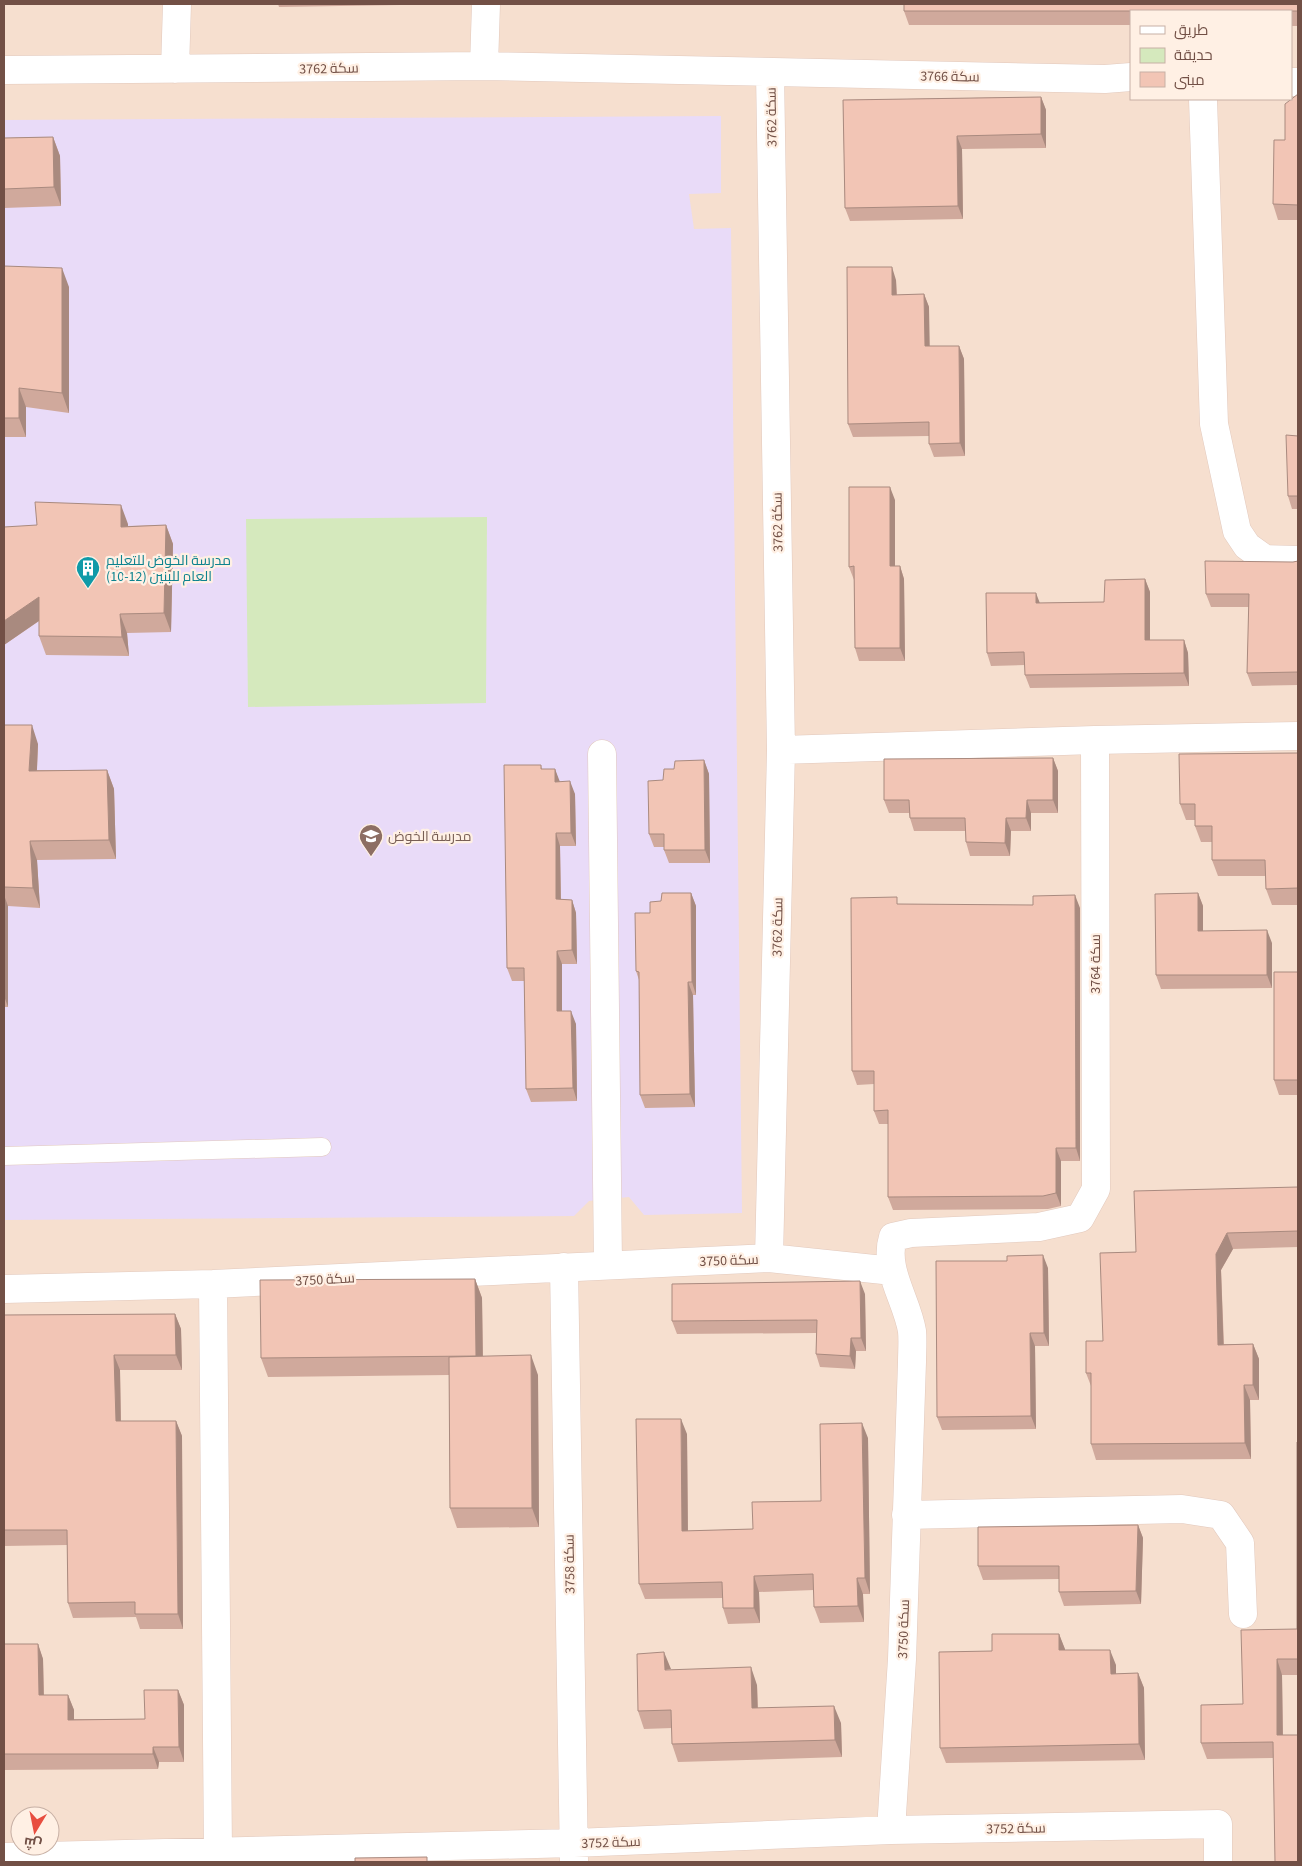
<svg xmlns="http://www.w3.org/2000/svg" width="1302" height="1866" font-family="'Source Sans 3',Cairo,sans-serif">
  <style>
    .residential { fill: #f6dfcf; fill-rule: evenodd }
    .education { fill: #e9dbf8 }
    .green { fill: #d5e9bd }
    .lines { fill: none; stroke-linecap: round; stroke-linejoin: round }
    .lane-casing { stroke: #e2c9bd; stroke-width: 19 }
    .street-casing { stroke: #e2c9bd; stroke-width: 29 }
    .lane { stroke: #fff; stroke-width: 18 }
    .street { stroke: #fff; stroke-width: 28 }
    .wall { fill: #d0a99c }
    .shaded-wall { fill: #a98a7f }
    .building { fill: #f2c5b5; stroke: #a98a7f }
    .labels { text-anchor: middle; stroke-width: 4.5; stroke-linejoin: round; paint-order: stroke }
    .street-label { font-size: 14px; fill: #725046; stroke: #fff0e4 }
    .culture-label { font-size: 14px; fill: #0d838f; stroke: #fff0e4; text-anchor: start }
    .education-label { font-size: 14px; fill: #785e54; stroke: #fff0e4; text-anchor: start }
  </style>
  <rect width="100%" height="100%" fill="#fcecde"/>
  <path class="residential" d="M4 4H1298V1862H4ZM1131 11H1291V99H1131ZM20 1816H50V1846H20Z"/>
  <path class="education" d="M721 116V193L689 194 694 229 731 228 742 1213 644 1215 629 1197 589 1201 574 1216 4 1220V120Z"/>
  <path class="green" d="M487 517 486 703 248 707 246 519Z"/>
  <g class="lines">
    <g class="lane-casing">
      <path id="lane" d="M4 1156 322 1147"/>
    </g>
    <g class="street-casing">
      <path id="street" d="M484 66 486 4
        M175 69 177 4
        M4 70 484 66 1105 79 1131 77
        M1291 82H1298
        M1203 99 1214 424 1237 531 1247 546 1265 559 1298 560
        M781 750 1095 740 1298 736
        M602 754 608 1264
        M769 1258 781 750 770 72
        M564 1267 574 1861
        M213 1284 218 1852
        M4 1289 213 1284 769 1258 893 1271
        M906 1515 1182 1509 1221 1515 1240 1543 1243 1614
        M891 1830 902 1659 912 1362C912 1352 913 1341 912 1331 907 1300 883 1269 893 1237L911 1233 1039 1227 1080 1218 1096 1189 1095 740
        M4 1857 574 1843 891 1830 1218 1824V1862"/>
    </g>
    <use href="#lane" class="lane"/>
    <use href="#street" class="street"/>
  </g>
  <path class="wall" d="M278 4H461L279 7Z
    M1298 4V26H1291V11H1131V25H909L904 11Z
    M1298 94V220H1278L1273 204 1285 140Z
    M1041 97 1046 110V148L962 149 963 219 850 221 845 208 843 100Z
    M53 137 60 156 61 206 4 208V138Z
    M4 266 69 287V413L26 407V437H4Z
    M896 280 897 295 924 294 929 307V346H959L964 359 965 456 934 457 929 444V436L853 437 848 424Z
    M1298 436V509H1292L1288 496Z
    M895 500V566H900L904 579 905 661H859L855 648 854 580 849 567Z
    M128 524V526L166 525 173 544 171 632 127 633 129 656 46 655 39 636V621L4 645V527Z
    M1298 561V685L1252 686 1247 673 1249 607H1211L1206 594 1293 562Z
    M1145 579 1150 592V640H1184L1188 653 1189 686 1030 688 1025 675V665L991 666 987 653 1039 603 1104 602Z
    M4 725 38 744 37 770H107L114 789 116 859 37 860 40 908 8 906V1007H4Z
    M1298 753V905H1272L1266 889 1265 876H1218L1212 860V842H1201L1195 826V820H1186L1180 804Z
    M1053 758 1058 771V813H1031V831H1011L1010 856H970L966 842 965 831H914L910 818 909 813H889L884 800Z
    M704 760 709 774 710 863H669L664 850V847H654L649 834 663 780 674 769Z
    M541 765 542 769H555L559 782 575 794 576 846H560L561 899 572 900 576 913 577 964H562V1011L576 1024 577 1101 531 1102 526 1089 524 981H512L507 968Z
    M691 893 696 906V995H693L695 1107 645 1108 640 1095 639 980 636 971 661 901Z
    M1198 893 1203 906V931L1272 943V988L1161 989 1156 975Z
    M899 904 1080 908V1161H1061V1206L1048 1209 893 1210 888 1197V1124H879L874 1111V1084L857 1085 852 1071Z
    M1298 972V1095H1279L1274 1080Z
    M1298 1187V1247L1233 1249 1221 1270 1224 1344H1253L1259 1359V1400H1250L1251 1459 1096 1460 1091 1444V1386L1086 1373 1103 1341 1136 1252Z
    M1048 1268 1049 1346H1035L1036 1429 942 1430 937 1417Z
    M475 1279 482 1298 483 1356 538 1375 539 1527 457 1528 450 1508 449 1375 268 1377 261 1358Z
    M865 1294 866 1351H856L855 1369 820 1367 816 1354V1333L677 1334 672 1321Z
    M175 1314 181 1329 182 1370H120L121 1421H176L182 1436 183 1629H140L136 1617 73 1618 68 1603 67 1545 4 1546V1315Z
    M687 1434 688 1531 753 1529 821 1501 868 1438 870 1594H863L864 1622 820 1623 814 1607V1590L759 1592 760 1623 728 1624 723 1608V1598L645 1599 639 1584Z
    M1298 1442V1675H1282L1283 1735 1273 1758 1207 1759 1201 1743 1243 1704 1297 1629Z
    M1138 1525 1143 1538 1141 1604 1064 1606 1059 1592V1579L983 1580 978 1566Z
    M1059 1634 1065 1650 1116 1665V1674L1138 1673 1144 1688 1145 1760 946 1763 940 1748 992 1651Z
    M4 1644H38L43 1659 44 1695H68L74 1710V1719H145L178 1690 184 1705V1762H159L158 1769 4 1770Z
    M671 1670 757 1685 758 1708 841 1723 842 1757 678 1762 672 1744V1728L644 1729 638 1711Z"/>
  <path class="shaded-wall" d="M1041 97 1046 110V148L1041 134Z
    M957 136 962 149 963 219 958 206Z
    M53 137 60 156 61 206 54 187Z
    M892 267 896 280 897 308 892 295Z
    M62 268 69 287V413L62 393Z
    M924 294 929 307 930 359 925 346Z
    M959 346 964 359 965 456 960 443Z
    M19 388 26 407V437L19 418Z
    M890 487 895 500V579L890 566Z
    M121 505 128 524V546L121 527Z
    M166 525 173 544 171 632 164 613Z
    M900 566 904 579 905 661 900 648Z
    M1145 579 1150 592V653L1145 640Z
    M1036 593 1041 606 1036 603Z
    M39 597 46 616 4 645V621Z
    M120 614 127 633 129 656 122 637Z
    M1184 640 1188 653 1189 686 1184 673Z
    M32 725 38 744 36 790 29 771Z
    M1053 758 1058 771V813L1053 800Z
    M704 760 709 774 710 863 705 850Z
    M555 769 560 782H555Z
    M107 770 114 789 116 859 109 840Z
    M570 781 575 794 576 846 571 833Z
    M1027 800 1031 813V831L1026 818Z
    M1006 818 1011 831 1010 856 1005 843Z
    M556 833 560 846 561 913 556 899Z
    M30 841 37 860 40 908 33 888Z
    M691 893 696 906V995L692 982Z
    M1198 893 1203 906V944L1198 931Z
    M4 895 8 906V1007L4 996Z
    M1075 895 1080 908V1161L1076 1148Z
    M572 900 576 913 577 964 572 950Z
    M1267 930 1272 943V988L1267 975Z
    M557 951 562 964V1024L557 1011Z
    M688 982 693 995 695 1107 690 1094Z
    M571 1011 576 1024 577 1101 573 1088Z
    M1056 1148 1061 1161V1206L1056 1193Z
    M1227 1233 1233 1249 1221 1270 1224 1360 1218 1345 1216 1254Z
    M1043 1255 1048 1268 1049 1346 1044 1333Z
    M475 1279 482 1298 483 1375 476 1356Z
    M860 1281 865 1294 866 1351 861 1338Z
    M175 1314 181 1329 182 1370 176 1355Z
    M1030 1333 1035 1346 1036 1429 1031 1416Z
    M851 1338 856 1351 855 1369 850 1356Z
    M1253 1344 1259 1359V1400L1253 1385Z
    M114 1355 120 1370 121 1436 116 1421Z
    M531 1355 538 1375 539 1527 532 1508Z
    M1244 1385 1250 1400 1251 1459 1245 1443Z
    M681 1419 687 1434 688 1546 682 1531Z
    M176 1421 182 1436 183 1629 178 1614Z
    M862 1423 868 1438 870 1594 865 1578Z
    M1138 1525 1143 1538 1141 1604 1136 1591Z
    M754 1576 759 1592 760 1623 754 1608Z
    M857 1578 863 1594 864 1622 858 1606Z
    M1059 1634 1065 1649V1666L1059 1650Z
    M38 1644 43 1659 44 1710 39 1695Z
    M1110 1650 1116 1665V1689L1111 1674Z
    M664 1652 671 1669 665 1670Z
    M1277 1659 1282 1675 1283 1751 1277 1735Z
    M751 1667 757 1685 758 1725 752 1708Z
    M1138 1673 1144 1688 1145 1760 1139 1744Z
    M178 1690 184 1705V1762L179 1747Z
    M68 1695 74 1710V1735L68 1720Z
    M834 1706 841 1723 842 1757 835 1740Z
    M153 1747 159 1762 158 1769 153 1754Z"/>
  <path class="building" d="M904 4H1298V11H904Z
    M1298 94V205L1273 204 1274 140H1285V104Z
    M1041 97V134L957 136 958 206 845 208 843 100Z
    M53 137 54 187 4 189V138Z
    M4 266 62 268V393L19 388V418H4Z
    M847 267H892V295L924 294 925 346H959L960 443 929 444V422L848 424Z
    M1286 435 1298 436V496H1288Z
    M849 487H890V566H900V648H855L854 566 849 567Z
    M35 502 121 505V527L166 525 164 613 120 614 122 637 39 636V597L4 621V527L37 525Z
    M1205 561 1293 562 1298 561V672L1247 673 1249 594H1206Z
    M1145 579V640H1184V673L1025 675 1024 652 987 653 986 593H1036V603L1104 602 1105 580Z
    M4 725H32L29 771 107 770 109 840 30 841 33 888 4 887Z
    M1298 753V888L1266 889 1265 860H1212V826H1195V804H1180L1179 754Z
    M1053 758V800H1027L1026 818H1006L1005 843 966 842 965 818H910L909 800H884V759Z
    M704 760 705 850H664V834H649L648 781 663 780 664 769H674L675 761Z
    M504 765H541V769H555V782L570 781 571 833H556V899L572 900V950L557 951V1011H571L573 1088 526 1089 524 968H507Z
    M662 893H691L692 982H688L690 1094 640 1095 639 972 636 971 635 913H650V902L661 901Z
    M1198 893V931L1267 930V975H1156L1155 894Z
    M1075 895 1076 1148H1056V1193L1043 1196 888 1197V1110L874 1111V1071H852L851 898 897 897V904L1033 905V896Z
    M1274 972H1298V1080H1274Z
    M1298 1187V1231L1227 1233 1216 1254 1218 1345 1253 1344V1385H1244L1245 1443 1091 1444V1373H1086V1341H1103L1100 1253 1136 1252 1134 1191Z
    M1043 1255 1044 1333H1030L1031 1416 937 1417 936 1261H1007V1256Z
    M475 1279 476 1356 261 1358 260 1280Z
    M860 1281 861 1338H851L850 1356 816 1354 817 1320 672 1321V1284Z
    M175 1314 176 1355H114L116 1421H176L178 1614H135V1602L68 1603 67 1530H4V1315Z
    M531 1355 532 1508H450L449 1357Z
    M636 1419H681L682 1531 753 1529 752 1502 821 1501 820 1424 862 1423 865 1578H857L858 1606 814 1607 813 1574 754 1576V1608H723L722 1582 639 1584Z
    M1297 1442H1298V1659H1277V1735H1298V1862H1275L1273 1742 1201 1743V1705L1243 1704 1241 1630 1297 1629Z
    M1138 1525 1136 1591 1059 1592V1566H978V1527Z
    M992 1634H1059V1650H1110L1111 1674 1138 1673 1139 1744 940 1748 939 1652 992 1651Z
    M4 1644H38L39 1695H68V1720L145 1719 144 1690H178L179 1747H153V1754H4Z
    M664 1652 665 1670 751 1667 752 1708 834 1706 835 1740 672 1744 671 1710 638 1711 637 1654Z
    M427 1857V1862H355V1858Z"/>
  <defs>
    <g id="building-pin" transform="scale(1.25)"><path d="M0 17L-7.5 6A9.5 9.5 0 1 1 7.5 6Z" fill="#0f9aa8" stroke="#fff0e4"/><path d="M-4-6H4V6H1V3H-1V6H-4ZM-2.5-4.3h1.7v1.8h-1.7ZM.8-4.3h1.7v1.8H.8ZM-2.5-1h1.7V.8h-1.7ZM.8-1h1.7V.8H.8Z" fill="#fff"/></g>
    <g id="school-pin" transform="scale(1.25)"><path d="M0 17L-7.5 6A9.5 9.5 0 1 1 7.5 6Z" fill="#8d6e63" stroke="#fff0e4"/><path d="M0-5L7-2L0 1L-7-2ZM-4 1L0 2.5L4 1V4Q0 6-4 4Z" fill="#fff"/></g>
  </defs>
  <g fill-rule="evenodd">
    <use href="#building-pin" x="88" y="568"/>
    <use href="#school-pin" x="371" y="836"/>
  </g>
  <g class="labels">
    <g class="street-label">
      <text transform="translate(329 68) rotate(-1)" y="5">سكة 3762</text>
      <text transform="translate(950 76) rotate(1)" y="5">سكة 3766</text>
      <text transform="translate(771 117) rotate(-91)" y="5">سكة 3762</text>
      <text transform="translate(777 522) rotate(-91)" y="5">سكة 3762</text>
      <text transform="translate(777 927) rotate(-89)" y="5">سكة 3762</text>
      <text transform="translate(1095 964) rotate(-90)" y="5">سكة 3764</text>
      <text transform="translate(729 1260) rotate(-2)" y="5">سكة 3750</text>
      <text transform="translate(325 1279) rotate(-3)" y="5">سكة 3750</text>
      <text transform="translate(569 1564) rotate(-91)" y="5">سكة 3758</text>
      <text transform="translate(903 1629) rotate(-88)" y="5">سكة 3750</text>
      <text transform="translate(1016 1828) rotate(-1)" y="5">سكة 3752</text>
      <text transform="translate(611 1842) rotate(-2)" y="5">سكة 3752</text>
    </g>
    <g class="culture-label">
      <text x="106" y="565">مدرسة الخوض للتعليم<tspan x="106" dy="16">العام للبنين (12-10)</tspan></text>
    </g>
    <g class="education-label">
      <text x="388" y="841">مدرسة الخوض</text>
    </g>
  </g>
  <rect width="1302" height="1866" fill="none" stroke="#725046" stroke-width="10"/>
  <rect x="1130" y="10" width="162" height="90" fill="#fff0e4" stroke="#c7b0a5"/>
  <rect x="1140" y="26" width="25" height="8" fill="#ffffff" stroke="#c7b0a5"/>
  <text x="1174" y="35" font-size="15" fill="#725046">طريق</text>
  <rect x="1140" y="48" width="25" height="15" fill="#d5e9bd" stroke="#c7b0a5"/>
  <text x="1174" y="60" font-size="15" fill="#725046">حديقة</text>
  <rect x="1140" y="72" width="25" height="15" fill="#f2c5b5" stroke="#c7b0a5"/>
  <text x="1174" y="85" font-size="15" fill="#725046">مبنى</text>
  <g transform="translate(35 1831) rotate(190)"><circle r="24" fill="#fff0e4" stroke="#c7b0a5"/>
  <path d="M0-4L9 19L0 12L-9 19Z" fill="#e84e40"/>
  <text y="-8" font-size="14" font-weight="bold" text-anchor="middle" fill="#725046">ش</text>
  </g>
</svg>
